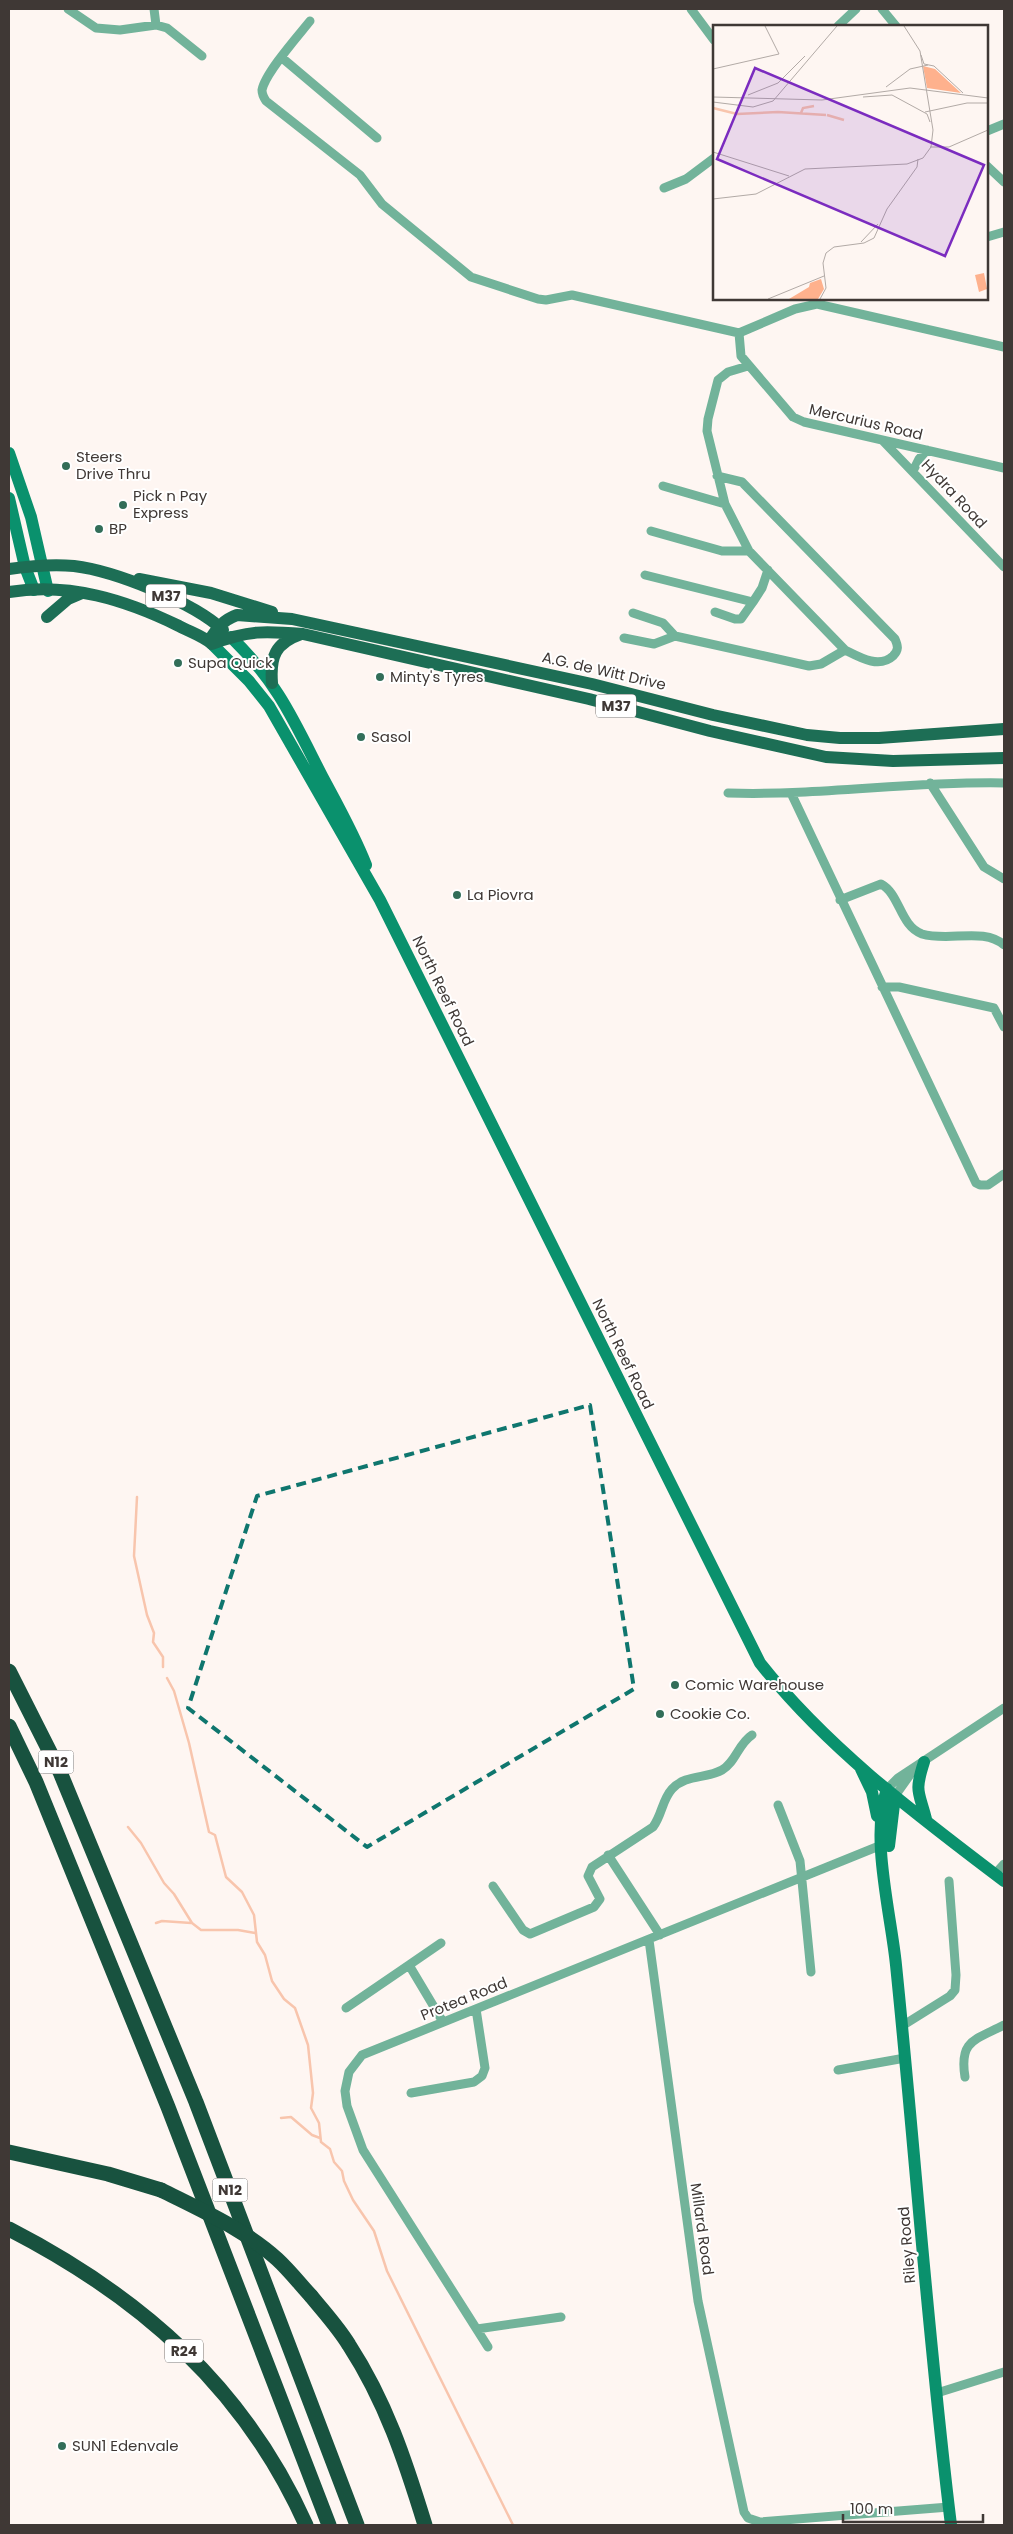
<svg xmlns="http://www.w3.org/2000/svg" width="1013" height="2534" font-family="Poppins,sans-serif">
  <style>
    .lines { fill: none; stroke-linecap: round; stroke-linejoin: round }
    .stream { stroke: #f8c5ad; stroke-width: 2.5 }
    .street { stroke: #72b39a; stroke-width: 9 }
    .secondary { stroke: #0a916d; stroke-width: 12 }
    .primary { stroke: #1d6e55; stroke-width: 12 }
    .highway { stroke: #18523f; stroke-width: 15 }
    .highway-bridge { stroke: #18523f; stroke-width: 15 }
    .marked { fill: none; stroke: #0f766e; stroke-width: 4; stroke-dasharray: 10 6; stroke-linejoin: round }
    .poi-dot { fill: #326e59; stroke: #fff; stroke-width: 2 }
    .labels { text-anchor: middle; stroke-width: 4; stroke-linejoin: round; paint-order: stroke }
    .shield { fill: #fff; stroke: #797472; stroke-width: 1 }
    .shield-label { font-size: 14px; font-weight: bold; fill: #3f3835 }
    .street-label { font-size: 15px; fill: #3f3835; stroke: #fff }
    .poi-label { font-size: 15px; fill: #3f3835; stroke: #fff; text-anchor: start }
    .inset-river { fill: none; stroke: #f8c5ad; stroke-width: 2.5 }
    .inset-road { fill: none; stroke: #b2aaa6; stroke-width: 1 }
    .view { fill: #7b2cbf; fill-opacity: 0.15; stroke: #7b2cbf; stroke-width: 2.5 }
    .inset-edge { fill: none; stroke: #3f3835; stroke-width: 2.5 }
  </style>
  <rect width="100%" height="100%" fill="#fef6f2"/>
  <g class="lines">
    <path class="stream" d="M137 1497 134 1556 147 1615 154 1633 153 1642 163 1657V1667
      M167 1678 174 1691 189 1743 209 1832 215 1835 226 1877 242 1892 254 1915 257 1942 265 1955 272 1981 284 1999 295 2008 308 2045 313 2093 311 2108 319 2123 321 2142 330 2149 334 2162 342 2171 344 2181 353 2200 374 2231 387 2271 513 2525
      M128 1827 141 1843 164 1883 174 1894 192 1923 201 1930H238L255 1933
      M156 1923 162 1921 191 1923
      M281 2118 291 2117 312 2135 320 2138"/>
    <path class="street" d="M68 9 96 28 120 30 156 25 167 28 202 56
      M154 9 156 25
      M691 9 714 40
      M882 9 896 26
      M310 21C298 36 265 73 262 90 262 94 264 98 266 101L360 175 382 204 471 277 538 299 546 300 572 295 739 333
      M838 26 856 9
      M281 57 377 138
      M987 131 1004 124
      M987 166 1004 182
      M664 188 686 179 714 158
      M987 237 1004 232
      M739 333 741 356 793 417 804 422 1004 468
      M739 333 795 309 817 304 1004 347
      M883 441 1004 567
      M913 471 919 459 927 450
      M717 476 742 482 895 639C898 646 899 650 893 656 879 669 859 657 845 650
      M663 486 725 504
      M651 531 722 551H749
      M645 575 753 602 762 588 768 570
      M715 612 735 619H741L753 602
      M633 613 663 623 675 636
      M624 638 654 644 675 636 809 666 821 664 845 650 749 551 725 504 707 431 708 419 718 380 728 372 748 366
      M930 783 984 867 1004 879
      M728 793C820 796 912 781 1004 783
      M791 793 976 1183 980 1185H988L1004 1174
      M840 900 881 884C900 894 900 926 922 934 949 942 984 927 1004 945
      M882 987H899L994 1008 1004 1027
      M887 1789 898 1778 1004 1708
      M895 1796 912 1772
      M778 1805 800 1861 811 1972
      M608 1855 660 1935
      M995 1874 1004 1864
      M493 1886 523 1930 530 1934 594 1907 600 1899 588 1876 592 1867 653 1827C662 1815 662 1800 672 1789 686 1774 706 1779 722 1770 736 1762 738 1744 752 1735
      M649 1940 698 2301 744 2512 748 2518 760 2522 949 2507
      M409 1965 441 1943
      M346 2008 409 1965 443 2022
      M902 2026 950 1996 955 1990 956 1975 949 1881
      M838 2070 905 2058
      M965 2077C959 2040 975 2040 1004 2025
      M411 2093 474 2082 482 2076 485 2068 476 2009
      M477 2329 561 2317
      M488 2347 363 2150 347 2106 345 2091 349 2072 362 2055 884 1844
      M937 2393 1004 2372"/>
    <path class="secondary" d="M9 453 31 517 48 591
      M9 498 25 567 34 590
      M231 637C278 683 293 719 322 776 338 806 354 834 366 865
      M212 644 249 681 269 706 380 900 760 1663C828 1749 917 1815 1004 1881
      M924 1762C914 1793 919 1791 926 1819
      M861 1769 872 1792 877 1816
      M887 1789C870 1837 891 1914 896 1965 915 2151 928 2339 951 2525
      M889 1846 895 1796"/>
    <path class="primary" d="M9 569C30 566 52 564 74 566 115 571 193 602 223 630
      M139 579 211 593 272 612
      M9 592C69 582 126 600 179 626 190 632 203 636 212 644 248 630 265 631 303 634L589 699 710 731 826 757 893 761 1004 758
      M47 617 68 599 82 593
      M209 641C216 629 223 620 237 615L292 619 592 684 713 715 807 735 840 738H879L1004 729
      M272 683C270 657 275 643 301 634"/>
    <path class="highway" d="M9 1671 60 1772 196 2102 357 2525
      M9 1726 36 1782 168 2107 329 2525
      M9 2152 108 2174 161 2190
      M9 2229C141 2297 244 2387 306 2525
      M311 2296C324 2312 338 2327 349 2345 386 2402 405 2460 425 2525"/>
    <path class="highway-bridge" d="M161 2190C201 2210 244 2229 277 2259 289 2270 300 2284 311 2296"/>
  </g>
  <path class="marked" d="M590 1405 634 1689 367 1847 188 1708 257 1496Z"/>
  <g class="poi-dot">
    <circle cx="66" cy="466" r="5"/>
    <circle cx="123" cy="505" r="5"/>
    <circle cx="99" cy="529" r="5"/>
    <circle cx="178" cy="663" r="5"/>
    <circle cx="380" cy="677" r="5"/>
    <circle cx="361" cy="737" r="5"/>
    <circle cx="457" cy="895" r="5"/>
    <circle cx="675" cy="1685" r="5"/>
    <circle cx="660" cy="1714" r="5"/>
    <circle cx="62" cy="2446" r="5"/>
  </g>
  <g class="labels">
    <g class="shield">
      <rect x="146" y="584.5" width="40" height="23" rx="4"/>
      <rect x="596" y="694.5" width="40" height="23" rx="4"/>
      <rect x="38.5" y="1750.5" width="35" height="23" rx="4"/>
      <rect x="212.5" y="2178.5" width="35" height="23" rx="4"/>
      <rect x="165" y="2339.5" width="38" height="23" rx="4"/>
    </g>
    <g class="shield-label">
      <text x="166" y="601">M37</text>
      <text x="616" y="711">M37</text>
      <text x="56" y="1767">N12</text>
      <text x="230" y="2195">N12</text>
      <text x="184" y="2356">R24</text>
    </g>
    <g class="street-label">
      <text transform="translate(866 422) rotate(13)" y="5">Mercurius Road</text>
      <text transform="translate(954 494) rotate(47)" y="5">Hydra Road</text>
      <text transform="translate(604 671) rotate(13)" y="5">A.G. de Witt Drive</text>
      <text transform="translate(443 991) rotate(64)" y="5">North Reef Road</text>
      <text transform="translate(623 1354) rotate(64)" y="5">North Reef Road</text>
      <text transform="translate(464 1999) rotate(-22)" y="5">Protea Road</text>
      <text transform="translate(702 2229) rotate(82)" y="5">Millard Road</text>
      <text transform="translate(907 2245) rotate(-95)" y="5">Riley Road</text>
    </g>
    <g class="poi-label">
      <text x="76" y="462">Steers<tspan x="76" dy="17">Drive Thru</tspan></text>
      <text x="133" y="501">Pick n Pay<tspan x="133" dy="17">Express</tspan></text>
      <text x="109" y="534">BP</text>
      <text x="188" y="668">Supa Quick</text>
      <text x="390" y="682">Minty's Tyres</text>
      <text x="371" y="742">Sasol</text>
      <text x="467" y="900">La Piovra</text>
      <text x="685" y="1690">Comic Warehouse</text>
      <text x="670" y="1719">Cookie Co.</text>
      <text x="72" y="2451">SUN1 Edenvale</text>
    </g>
  </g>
  <g transform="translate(713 25)">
    <rect width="275" height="275" fill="#fef6f2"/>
    <path d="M210 41 222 44 248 68 214 63ZM271 248 274 264 266 267 262 250ZM108 254 111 264 105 274H76L96 262 97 258Z" fill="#feb18d"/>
    <path class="inset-river" d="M0 83 24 89 65 87 113 90M88 88 90 83 101 81M114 90 131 95"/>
    <path class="inset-road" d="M208 30 211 39 221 41 250 68M0 44 66 29 52 1M173 62 197 44 215 40M35 70 65 58 92 31M0 72 109 75 197 63 275 73M150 72 179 70 214 89 217 97M0 77 40 82 60 76 124 1M212 87 254 78H275M217 122H236L275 105M0 127 76 151M0 174 43 169 92 144 194 139 210 133 218 122 220 105 207 26 191 1M148 217 165 199M55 274 111 251M107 274 113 263 110 238 113 228 121 222 151 218 161 213 174 184 204 142 205 134"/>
    <path class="view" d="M42 43 271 140 232 231 4 134Z"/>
    <rect width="275" height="275" class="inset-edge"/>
  </g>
  <rect width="1013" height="2534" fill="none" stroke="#3f3835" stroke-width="20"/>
  <path d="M843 2514v8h140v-8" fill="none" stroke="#3f3835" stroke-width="2.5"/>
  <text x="850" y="2514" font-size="15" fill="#3f3835" stroke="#ffffff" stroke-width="4" paint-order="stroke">100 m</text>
</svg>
